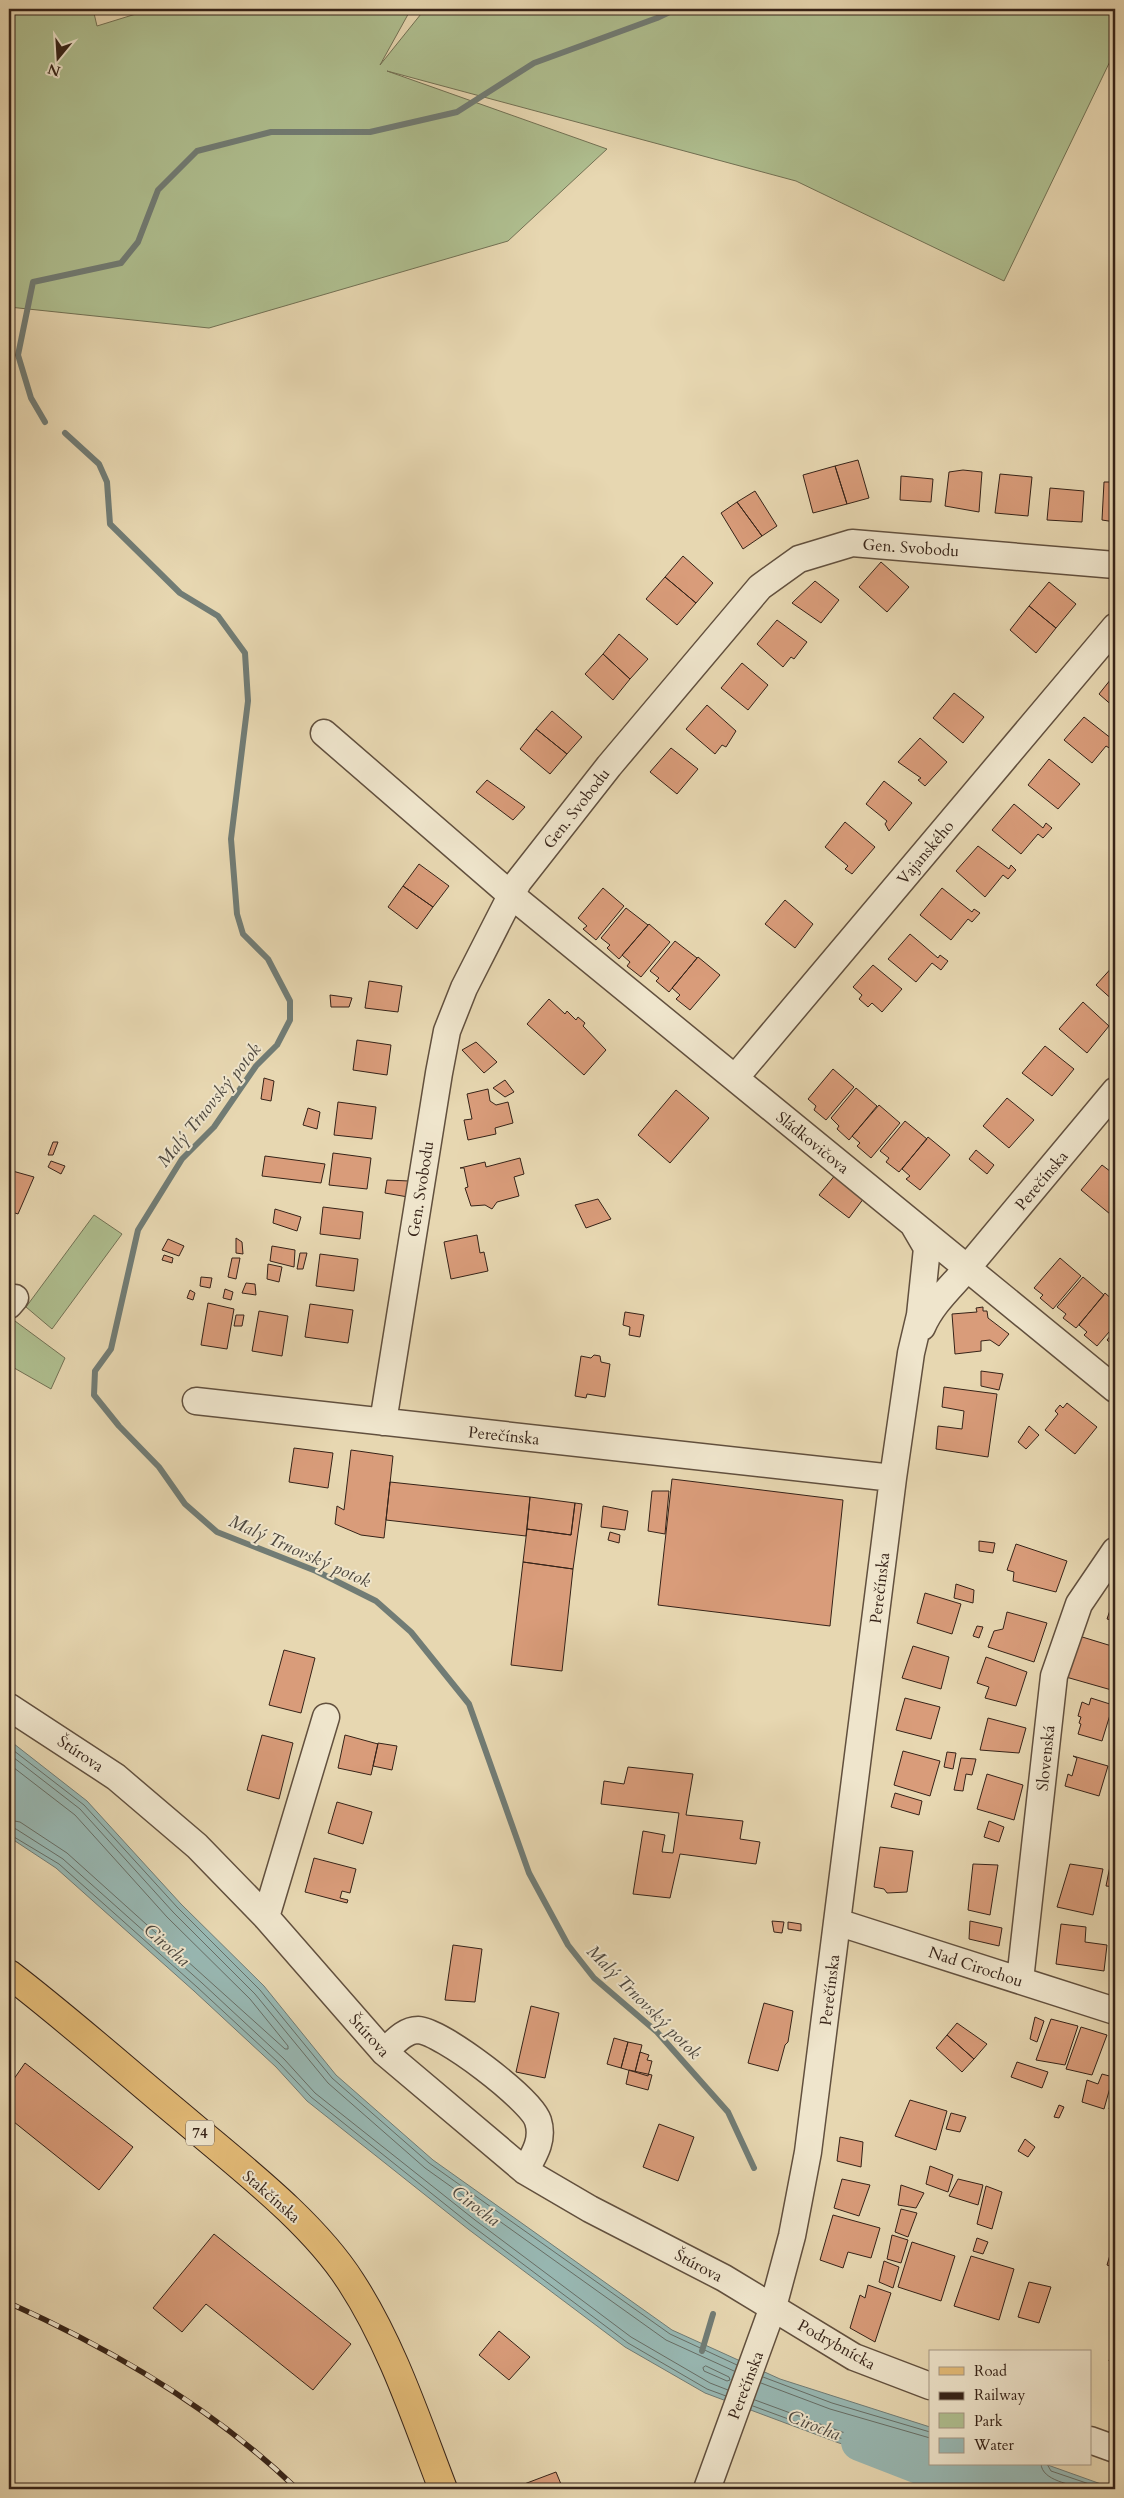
<svg xmlns="http://www.w3.org/2000/svg" width="1124" height="2498" font-family="Cardo,serif">
  <style>
    .green { fill: #afbf90; stroke: #727154 }
    .water { fill: #98b8b3; stroke: #717c75 }
    .lines { fill: none; stroke-linecap: round; stroke-linejoin: round }
    .shore { stroke: #676e66; stroke-width: 1 }
    .stream { stroke: #717c75; stroke-width: 6 }
    .river { stroke: #98b8b3; stroke-width: 38 }
    .building { fill: #d99c7a; stroke: #362318 }
    .minor-casing { stroke: #62503e; stroke-width: 29 }
    .major-casing { stroke: #362318; stroke-width: 30 }
    .minor { stroke: #efe5cc; stroke-width: 26 }
    .major { stroke: #e4bc78; stroke-width: 28 }
    .rail-casing { stroke: #362318; stroke-width: 5.5 }
    .rail { stroke: #efe5cc; stroke-width: 4; stroke-dasharray: 11; stroke-linecap: butt }
    .labels { text-anchor: middle; stroke-width: 4; stroke-linejoin: round; paint-order: stroke }
    .shield { fill: #efe5cc; stroke: #6e5d4e; stroke-width: 1 }
    .shield-label { font-size: 15px; font-weight: bold; fill: #362318 }
    .street-label { font-size: 16px; fill: #362318; stroke: #efe5cc }
    .water-label { font-size: 18px; font-style: italic; fill: #4e483f; stroke: #efe5cc }
  </style>
  <rect width="100%" height="100%" fill="#e7d7b1"/>
  <filter id="stains"><feTurbulence type="fractalNoise" baseFrequency=".004" numOctaves="4"/><feColorMatrix values="0 0 0 0 .2 0 0 0 0 .09 0 0 0 0 .02 0 0 0 .5 -.17"/></filter>
  <radialGradient id="worn" r=".72"><stop offset=".6" stop-color="#630" stop-opacity="0"/><stop offset="1" stop-color="#630" stop-opacity=".3"/></radialGradient>
  <path class="green" d="M9 9H93L97 26 152 9H411L380 65 425 9H1115V51L1004 281 796 181 387 71 607 149 508 241 209 328 9 307Z
    M94 1215 122 1234 52 1329 26 1307Z
    M15 1321 65 1358 51 1389 9 1365V1329Z"/>
  <path class="water" d="M9 1740 87 1801 181 1904 264 1986 336 2075 433 2160 672 2330 780 2379 930 2427V2464H1045L1115 2489H1000L953 2473 839 2443 705 2393 625 2347 468 2229 307 2101 276 2067 194 1991 56 1868 9 1837Z"/>
  <g class="lines">
    <path class="shore" d="M9 1747 84 1805 177 1907 260 1990 332 2078 429 2163 670 2334 737 2365
      M9 1754 80 1809 173 1912 255 1994 328 2083 425 2168 666 2340 734 2371
      M9 1764 75 1815 167 1917 250 1999 288 2046V2049H285L67 1853 20 1822 9 1820
      M9 1827 16 1829 63 1859 202 1983 284 2059 315 2093 475 2220 631 2337 710 2383 728 2390
      M9 1834 59 1864 197 1987 279 2063 311 2097 471 2225 628 2343 707 2389 726 2396
      M706 2366 729 2377 730 2380 727 2381 704 2371 703 2368Z
      M763 2377 832 2403 930 2432
      M761 2383 830 2409 930 2438
      M755 2400 842 2432 930 2455
      M753 2406 840 2438 930 2462
      M940 2464 995 2482 999 2489
      M963 2464C976 2469 1004 2472 1005 2489
      M1041 2464C1042 2481 1071 2484 1085 2489
      M1047 2464 1051 2471 1104 2489"/>
    <path class="stream" d="M45 422 31 398 18 355 33 282 121 263 138 242 158 190 197 151 271 132H370L457 112 534 63 657 18 676 9
      M65 433 99 464 107 482 110 524 180 593 218 616 245 653 248 701 231 839 237 914 243 934 268 959 290 1001V1020L277 1045 256 1066 214 1127 182 1159 138 1230 111 1349 95 1371 94 1395 119 1426 159 1467 185 1504 217 1532 316 1571 376 1601 411 1632 469 1704 529 1873 568 1945 594 1978 657 2032 728 2112 754 2168
      M702 2351 713 2314"/>
    <path class="river" d="M860 2442 968 2484 1006 2489"/>
  </g>
  <path class="building" d="M858 460 869 498 847 504 835 466Z
    M835 466 847 504 813 513 803 475Z
    M963 470 982 472 979 512 945 506 949 472Z
    M1000 474 1032 477 1028 516 995 513Z
    M901 476 933 479 931 502 900 500Z
    M1104 482H1115V522L1102 520Z
    M1050 488 1084 491 1082 522 1047 520Z
    M755 491 777 526 762 536 737 502Z
    M737 502 762 536 743 549 721 513Z
    M683 556 713 583 696 603 665 577Z
    M881 562 909 587 887 612 859 587Z
    M665 577 696 603 677 625 646 599Z
    M815 581 839 600 821 623 792 603Z
    M1049 582 1076 604 1056 628 1029 606Z
    M1029 606 1056 628 1036 653 1010 630Z
    M777 620 807 642 794 659 791 657 783 667 757 644Z
    M619 634 648 659 630 679 603 654Z
    M603 654 630 679 613 700 585 674Z
    M742 663 768 685 748 710 721 688Z
    M1115 674V708L1099 694Z
    M954 693 984 717 963 743 933 718Z
    M707 705 736 731 726 747 722 745 715 754 686 729Z
    M552 711 582 737 567 754 536 729Z
    M1084 717 1112 739 1115 736V744L1111 749 1106 746 1092 763 1064 740Z
    M536 729 567 754 550 774 520 749Z
    M920 738 947 762 925 786 918 780 921 778 898 762Z
    M671 748 698 769 677 794 650 772Z
    M1049 759 1080 784 1058 809 1028 785Z
    M487 780 525 807 513 820 476 792Z
    M884 781 912 803 889 831 885 824 887 821 866 804Z
    M1014 804 1043 828 1046 823 1052 828 1043 838 1038 834 1021 854 992 830Z
    M845 822 875 847 852 874 845 869 848 866 825 847Z
    M978 846 1009 869 1011 865 1016 870 1008 879 1003 875 985 897 956 871Z
    M419 864 449 886 433 907 403 886Z
    M403 886 433 907 417 929 388 907Z
    M603 888 624 906 596 940 583 929 587 926 578 918Z
    M942 888 972 912 974 909 980 913 972 922 968 919 951 940 920 915Z
    M785 900 813 924 795 948 765 924Z
    M626 908 648 925 619 959 607 948 610 945 601 938Z
    M649 924 670 942 641 977 627 966 630 962 622 955Z
    M910 934 938 958 940 955 948 961 941 970 932 963 916 982 888 959Z
    M675 941 697 958 669 992 656 981 659 978 650 971Z
    M698 957 720 975 690 1010 676 999 680 995 672 988Z
    M1115 964V1002L1096 985Z
    M873 965 902 989 882 1012 872 1003 868 1007 859 999 862 995 853 987Z
    M369 981 402 986 398 1012 365 1008Z
    M330 995 352 998 349 1007H331Z
    M549 999 565 1014 567 1011 576 1020 578 1017 585 1023 583 1026 606 1050 584 1075 527 1024Z
    M1083 1002 1109 1026 1087 1053 1059 1029Z
    M357 1040 391 1045 387 1075 353 1070Z
    M476 1042 497 1062 484 1073 462 1050Z
    M1045 1046 1074 1069 1052 1096 1022 1073Z
    M833 1069 854 1087 826 1120 814 1110 816 1106 808 1099Z
    M264 1078 274 1081 271 1101 261 1099Z
    M505 1080 514 1092 505 1097 493 1088Z
    M856 1088 877 1106 849 1140 837 1129 839 1126 831 1118Z
    M488 1089 490 1101 496 1105 508 1102 513 1123 495 1128 496 1134 468 1140 464 1120 472 1119 467 1094Z
    M676 1090 709 1118 670 1163 638 1135Z
    M1007 1098 1034 1120 1009 1148 983 1126Z
    M338 1102 376 1107 372 1139 334 1135Z
    M879 1105 900 1123 871 1158 857 1146 860 1143 852 1136Z
    M308 1108 320 1112 317 1129 303 1125Z
    M905 1121 927 1139 899 1172 886 1162 889 1158 880 1151Z
    M928 1137 950 1155 920 1190 906 1179 910 1176 902 1169Z
    M53 1142H58L53 1155H48Z
    M976 1150 994 1165 987 1174 969 1159Z
    M333 1153 371 1158 367 1189 329 1185Z
    M265 1156 325 1164 321 1183 262 1176Z
    M520 1158 524 1174 514 1177 519 1196 497 1202 492 1209 485 1205 471 1206 465 1188 468 1187 464 1168H460L485 1162 486 1167Z
    M51 1161 65 1166 61 1174 48 1167Z
    M1102 1165 1115 1175V1207L1110 1214 1081 1190Z
    M9 1170 34 1177 18 1214 9 1211Z
    M836 1174 864 1198 849 1218 819 1195Z
    M387 1180 409 1181 408 1197 385 1193Z
    M598 1199 611 1219 586 1228 575 1205Z
    M323 1207 363 1212 360 1239 320 1234Z
    M275 1209 301 1217 297 1231 273 1223Z
    M477 1235 480 1253 484 1252 488 1271 451 1279 444 1242Z
    M236 1238 242 1242 243 1254 236 1253Z
    M168 1239 184 1246 179 1256 162 1250Z
    M272 1246 295 1250 294 1267 270 1261Z
    M300 1253H307L303 1269H297Z
    M320 1254 358 1259 354 1291 316 1286Z
    M164 1255 173 1258 172 1263 162 1260Z
    M232 1258H240L236 1279 228 1277Z
    M1060 1258 1081 1276 1053 1309 1040 1298 1043 1295 1034 1288Z
    M268 1264 282 1267 279 1282 267 1279Z
    M201 1277 212 1278 210 1288 200 1286Z
    M1083 1277 1104 1295 1076 1328 1063 1318 1066 1314 1057 1307Z
    M246 1283 255 1284 256 1295 242 1293Z
    M225 1289 233 1292 231 1300 223 1298Z
    M190 1290 195 1293 193 1300 187 1298Z
    M1105 1293 1115 1302V1325L1097 1346 1084 1335 1087 1332 1079 1325Z
    M208 1303 234 1309 227 1349 201 1345Z
    M310 1304 353 1310 348 1343 305 1337Z
    M983 1307V1311H987L988 1318 1009 1334 999 1346 990 1340 981 1341V1351L955 1354 952 1314 977 1312 976 1308Z
    M259 1311 288 1316 282 1356 252 1351Z
    M625 1312 644 1315 640 1337 629 1335 630 1327 623 1325Z
    M236 1315H244L242 1326H234Z
    M1115 1330V1347L1107 1340Z
    M594 1355 600 1356 601 1362 610 1364 605 1397 587 1394 586 1398 575 1396 581 1356 591 1358Z
    M981 1371 1003 1374 999 1390 981 1386Z
    M944 1387 997 1394 988 1457 936 1449 938 1426 962 1429 964 1411 942 1407Z
    M1067 1403 1097 1427 1075 1454 1045 1430 1058 1414 1055 1411 1060 1405 1063 1408Z
    M1029 1426 1039 1435 1026 1449 1018 1442Z
    M294 1448 333 1453 328 1488 289 1482Z
    M351 1450 393 1456 384 1538 361 1535 335 1524 337 1506 344 1510Z
    M672 1479 843 1500 830 1626 658 1605Z
    M390 1482 530 1497 526 1536 386 1520Z
    M652 1491H669L665 1534 648 1531Z
    M530 1497 575 1503 571 1535 527 1529Z
    M575 1503 582 1504 573 1569 523 1562 527 1529 571 1535Z
    M603 1506 628 1511 625 1530 601 1527Z
    M610 1532 620 1535 619 1543 608 1540Z
    M979 1541 995 1543 993 1553 979 1551Z
    M1016 1544 1067 1561 1056 1592 1013 1581 1014 1572 1007 1570Z
    M523 1562 573 1569 562 1671 511 1665Z
    M956 1584 974 1590 973 1603 954 1598Z
    M925 1593 961 1604 952 1634 917 1623Z
    M1115 1596V1621L1107 1619Z
    M1007 1612 1047 1623 1034 1662 988 1647 994 1631 1003 1629Z
    M977 1626 983 1627 979 1638 973 1636Z
    M1079 1636 1115 1647V1691L1066 1677Z
    M913 1646 949 1657 941 1689 902 1678Z
    M284 1650 315 1658 301 1713 269 1705Z
    M986 1657 1027 1672 1016 1706 985 1698 989 1687 977 1683Z
    M905 1698 940 1707 931 1739 896 1730Z
    M1091 1698 1113 1705 1102 1741 1078 1734 1081 1724 1079 1723 1081 1717 1078 1716 1082 1702 1089 1705Z
    M988 1718 1026 1728 1019 1753 980 1750Z
    M262 1735 293 1743 279 1799 247 1790Z
    M345 1735 378 1744 371 1775 338 1768Z
    M378 1743 397 1746 392 1770 373 1766Z
    M903 1751 940 1761 930 1796 894 1785Z
    M947 1752 956 1753 953 1769 944 1767Z
    M1073 1756 1108 1766 1099 1796 1065 1786 1068 1774 1072 1776 1077 1758Z
    M961 1758 976 1759 972 1775 966 1774 963 1791 954 1790Z
    M628 1767 693 1774 686 1815 743 1821 740 1839 760 1842 756 1864 680 1854 670 1898 633 1894 643 1831 665 1835 662 1852 673 1853 679 1813 601 1804 604 1781 624 1784Z
    M987 1774 1023 1785 1014 1820 977 1809Z
    M895 1793 922 1801 919 1815 891 1807Z
    M337 1802 372 1812 363 1844 328 1833Z
    M989 1821 1004 1827 999 1842 984 1837Z
    M880 1847 913 1851 907 1892 887 1893 884 1889 874 1887Z
    M314 1858 356 1869 350 1893 342 1891 340 1898 348 1900 347 1903 305 1892Z
    M1111 1861 1115 1862V1887L1106 1886Z
    M973 1864 998 1865 990 1915 968 1910Z
    M1070 1864 1103 1869 1093 1915 1057 1907Z
    M772 1921 784 1922 782 1933 774 1932Z
    M970 1921 1002 1928 999 1946 969 1939Z
    M788 1922 801 1924V1931L788 1929Z
    M1061 1924 1086 1927 1085 1942 1107 1945 1104 1971 1056 1964Z
    M453 1945 482 1949 475 2002 445 2000Z
    M764 2003 793 2011 788 2042 785 2045 778 2071 748 2063Z
    M531 2006 559 2013 545 2078 516 2072Z
    M1035 2017 1044 2021 1037 2042 1030 2039Z
    M1051 2019 1078 2026 1065 2065 1036 2060Z
    M957 2023 987 2044 974 2059 947 2035Z
    M1081 2027 1107 2035 1092 2075 1066 2069Z
    M947 2035 974 2059 962 2072 936 2048Z
    M614 2038 628 2042 621 2068 607 2064Z
    M628 2042 642 2045 635 2072 621 2068Z
    M640 2052 649 2055 647 2060 652 2061 648 2076 635 2072Z
    M1017 2062 1048 2072 1042 2088 1011 2077Z
    M25 2063 133 2147 99 2190 9 2118V2086Z
    M629 2070 652 2075 648 2090 626 2084Z
    M1102 2074 1113 2077 1104 2109 1082 2102 1087 2080 1098 2084Z
    M1113 2094 1115 2095V2111L1109 2109Z
    M910 2100 947 2111 936 2150 895 2136Z
    M1059 2105 1064 2107 1059 2118 1054 2117Z
    M951 2113 966 2117 960 2132 946 2129Z
    M659 2124 694 2137 678 2181 643 2167Z
    M840 2137 863 2142 861 2167 837 2161Z
    M1025 2139 1035 2147 1028 2157 1018 2151Z
    M930 2166 953 2175 948 2192 926 2184Z
    M842 2179 870 2185 859 2216 834 2208Z
    M958 2179 983 2185 978 2205 949 2196Z
    M901 2185 924 2193 916 2208 898 2205Z
    M986 2186 1002 2192 992 2229 977 2224Z
    M901 2209 917 2213 908 2237 895 2232Z
    M833 2215 880 2228 871 2258 848 2252 843 2268 820 2260Z
    M214 2234 351 2344 313 2390 206 2304 182 2332 153 2308Z
    M892 2235 908 2240 901 2263 887 2259Z
    M977 2238 988 2242 983 2254 973 2251Z
    M1115 2238V2268L1107 2265Z
    M912 2242 955 2256 941 2301 898 2287Z
    M971 2256 1014 2269 999 2320 954 2306Z
    M884 2261 899 2267 893 2288 879 2282Z
    M1029 2282 1051 2287 1039 2323 1018 2317Z
    M868 2285 891 2293 875 2342 850 2328 860 2295 865 2298Z
    M499 2331 530 2357 509 2380 479 2355Z
    M1112 2351 1115 2352V2364L1109 2361Z
    M556 2472 563 2489H511Z"/>
  <g class="lines">
    <g class="minor-casing">
      <path id="minor" d="M324 733 511 895 1115 1389
        M735 1078 1115 627
        M9 1305 15 1298
        M922 1327C933 1301 956 1283 973 1261 1020 1204 1068 1148 1115 1091
        M196 1401 893 1478
        M383 1422 439 1073 447 1031 464 988 518 882 609 766 760 587 799 559 852 543 1115 565
        M9 1707 116 1777 197 1846 266 1917 384 2052 525 2171 590 2209 724 2278 854 2357 930 2386
        M266 1917 326 1717
        M837 1922 1115 2011
        M1020 1980 1054 1676 1079 1604 1115 1551
        M384 2052C394 2043 404 2030 418 2030 441 2031 531 2099 538 2121 544 2140 534 2155 525 2171
        M1090 2440 1115 2449
        M707 2489 773 2307 792 2236 808 2152 893 1478 911 1353 920 1315 927 1248 913 1224"/>
    </g>
    <g class="major-casing">
      <path id="major" d="M9 1974C69 2020 126 2071 184 2119 239 2166 312 2221 351 2282 392 2345 416 2419 443 2489"/>
    </g>
    <use href="#minor" class="minor"/>
    <use href="#major" class="major"/>
    <g class="rail-casing">
      <path id="rail" d="M9 2303C114 2350 214 2409 297 2489"/>
    </g>
    <use href="#rail" class="rail"/>
  </g>
  <g class="labels">
    <rect class="shield" x="186" y="2120.5" width="28" height="25" rx="4"/>
    <g class="shield-label">
      <text x="200" y="2138">74</text>
    </g>
    <g class="street-label">
      <text transform="translate(911 547) rotate(4)" y="6">Gen. Svobodu</text>
      <text transform="translate(576 808) rotate(-52)" y="6">Gen. Svobodu</text>
      <text transform="translate(925 852) rotate(-50)" y="6">Vajanského</text>
      <text transform="translate(813 1142) rotate(39)" y="6">Sládkovičova</text>
      <text transform="translate(1041 1180) rotate(-50)" y="6">Perečínska</text>
      <text transform="translate(420 1189) rotate(-81)" y="6">Gen. Svobodu</text>
      <text transform="translate(504 1435) rotate(6)" y="6">Perečínska</text>
      <text transform="translate(879 1588) rotate(-83)" y="6">Perečínska</text>
      <text transform="translate(81 1753) rotate(34)" y="6">Štúrova</text>
      <text transform="translate(1045 1758) rotate(-84)" y="6">Slovenská</text>
      <text transform="translate(976 1966) rotate(18)" y="6">Nad Cirochou</text>
      <text transform="translate(829 1990) rotate(-83)" y="6">Perečínska</text>
      <text transform="translate(370 2035) rotate(48)" y="6">Štúrova</text>
      <text transform="translate(272 2196) rotate(41)" y="6">Stakčínska</text>
      <text transform="translate(699 2265) rotate(28)" y="6">Štúrova</text>
      <text transform="translate(837 2344) rotate(29)" y="6">Podrybnícka</text>
      <text transform="translate(745 2385) rotate(-69)" y="6">Perečínska</text>
    </g>
    <g class="water-label">
      <text transform="translate(209 1105) rotate(-51)" y="6">Malý Trnovský potok</text>
      <text transform="translate(300 1551) rotate(24)" y="6">Malý Trnovský potok</text>
      <text transform="translate(167 1945) rotate(42)" y="6">Cirocha</text>
      <text transform="translate(644 2002) rotate(45)" y="6">Malý Trnovský potok</text>
      <text transform="translate(476 2206) rotate(37)" y="6">Cirocha</text>
      <text transform="translate(814 2425) rotate(21)" y="6">Cirocha</text>
    </g>
  </g>
  <rect width="1124" height="2498" fill="none" stroke="#e7d7b1" stroke-width="30"/>
  <rect x="10" y="10" width="1104" height="2478" fill="none" stroke="#362318" stroke-width="2.5"/>
  <rect x="15" y="15" width="1094" height="2468" fill="none" stroke="#362318"/>
  <rect x="929" y="2350" width="162" height="115" fill="#efe5cc" stroke="#a59784"/>
  <rect x="939" y="2367" width="25" height="8" fill="#e4bc78" stroke="#a59784"/>
  <text x="974" y="2376" font-size="15" fill="#362318">Road</text>
  <rect x="939" y="2392" width="25" height="8" fill="#362318" stroke="#a59784"/>
  <text x="974" y="2400" font-size="15" fill="#362318">Railway</text>
  <rect x="939" y="2413" width="25" height="15" fill="#afbf90" stroke="#a59784"/>
  <text x="974" y="2426" font-size="15" fill="#362318">Park</text>
  <rect x="939" y="2438" width="25" height="15" fill="#98b8b3" stroke="#a59784"/>
  <text x="974" y="2450" font-size="15" fill="#362318">Water</text>
  <g transform="translate(58 58) rotate(198)" stroke="#efe5cc" stroke-width="4" paint-order="stroke">
  <path d="M0-4L9 19L0 12L-9 19Z" fill="#362318"/>
  <text y="-8" font-size="14" font-weight="bold" text-anchor="middle" fill="#362318">N</text>
  </g>
  <rect width="100%" height="100%" filter="url(#stains)"/>
  <rect width="100%" height="100%" fill="url(#worn)"/>
</svg>
